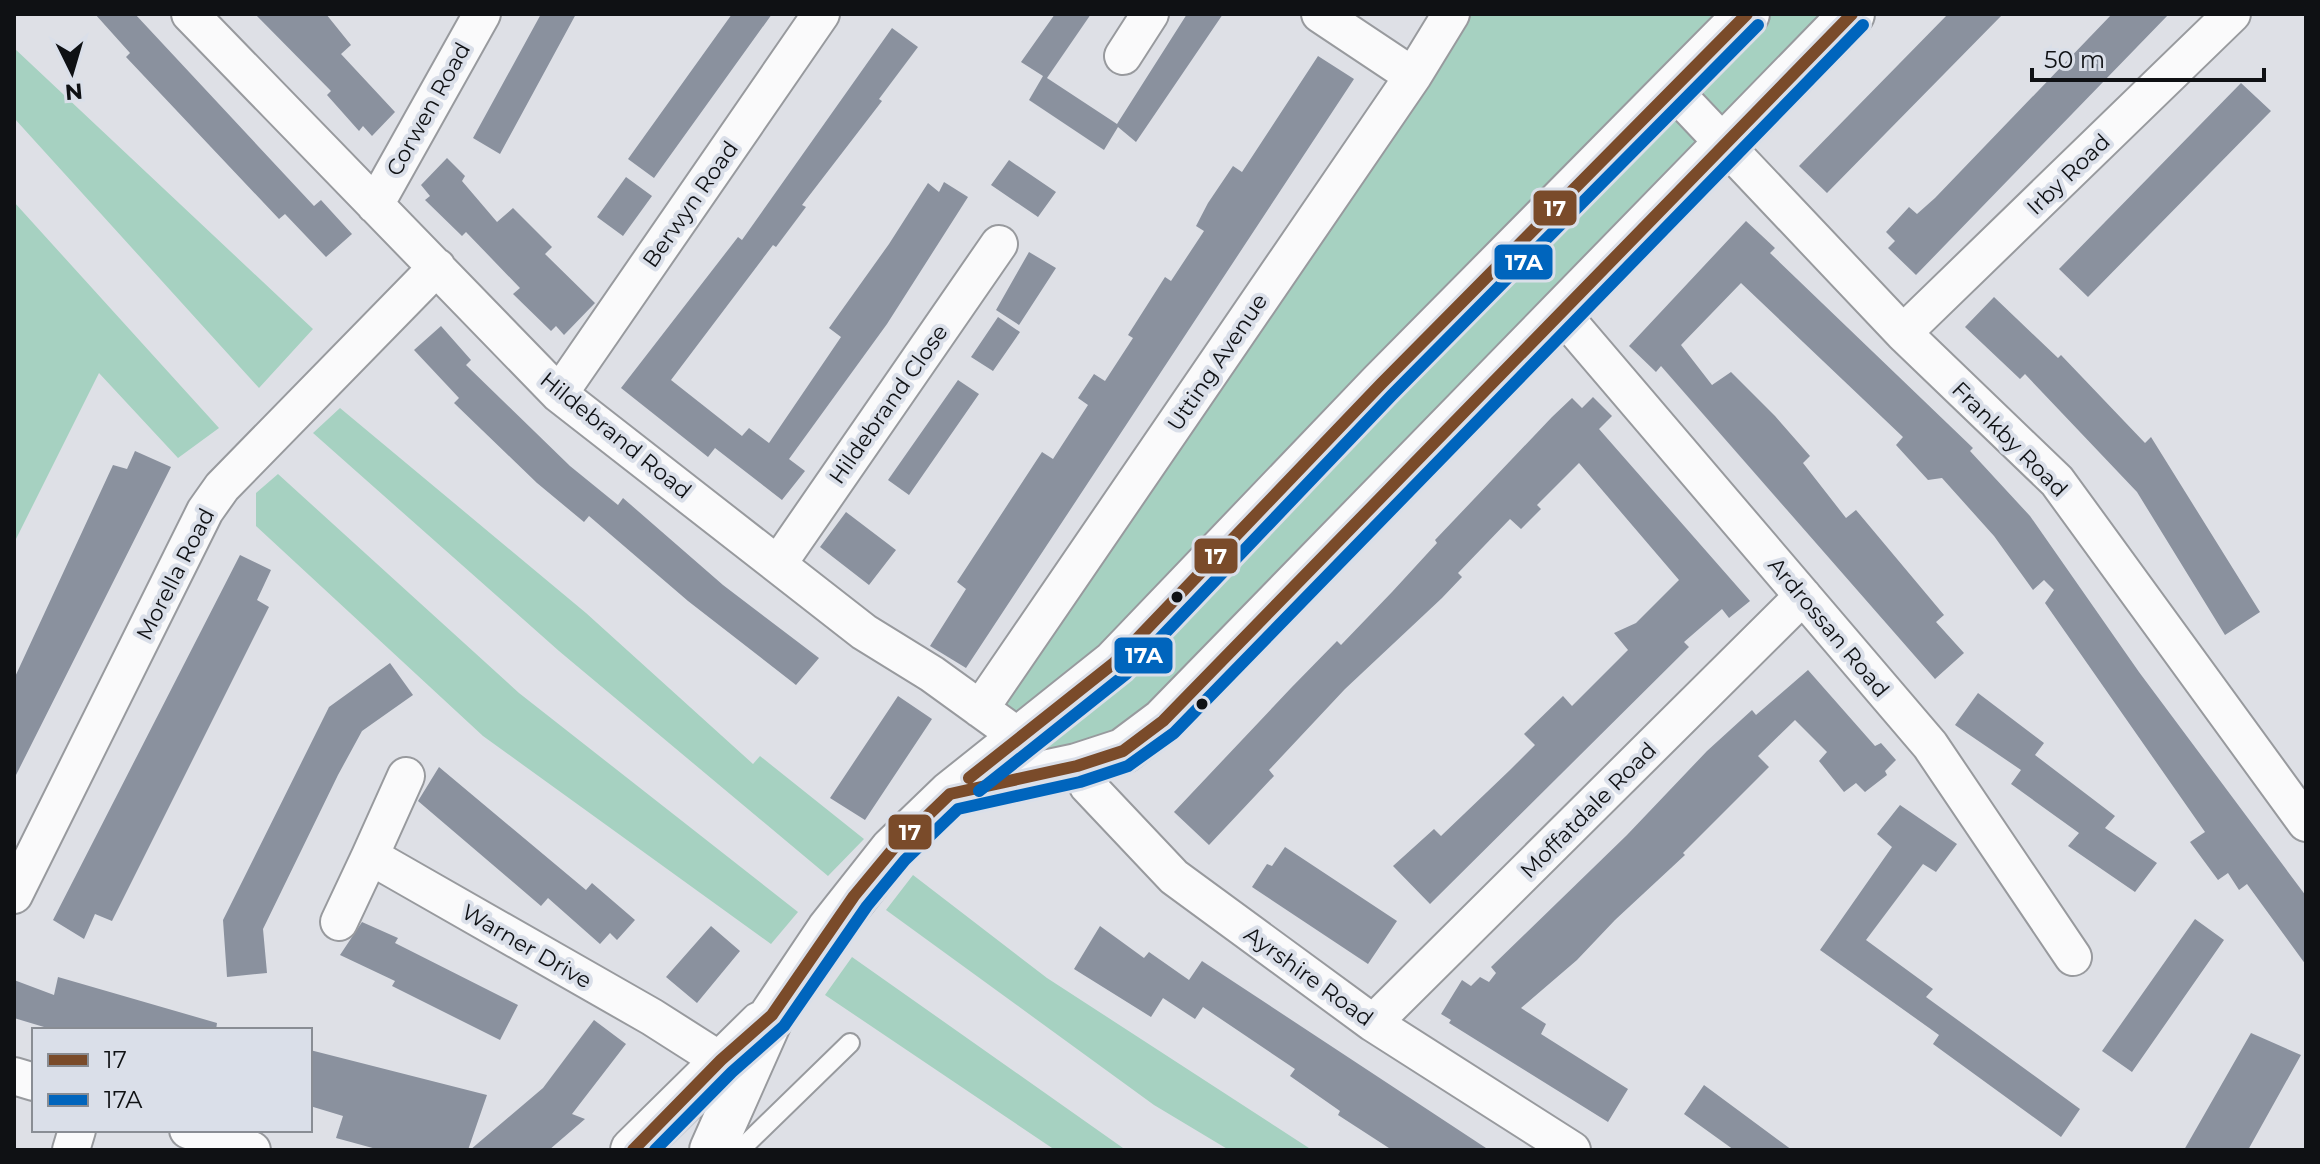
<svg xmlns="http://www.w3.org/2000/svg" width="2320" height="1164" font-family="Montserrat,sans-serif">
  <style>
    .green { fill: #a6d1c1 }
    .building { fill: #8a919e }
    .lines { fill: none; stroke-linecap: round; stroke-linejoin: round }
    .lane-casing { stroke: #989a9e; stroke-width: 22 }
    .street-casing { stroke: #989a9e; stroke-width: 40 }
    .secondary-casing { stroke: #989a9e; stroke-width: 48 }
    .lane { stroke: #fafafb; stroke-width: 18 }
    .street { stroke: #fafafb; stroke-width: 36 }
    .secondary { stroke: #fafafb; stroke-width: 44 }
    .bus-1-casing { stroke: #dadfe9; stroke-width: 18 }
    .bus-2-casing { stroke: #dadfe9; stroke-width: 18 }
    .bus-1 { stroke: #7a4b2a; stroke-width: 12 }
    .bus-2 { stroke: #0065bd; stroke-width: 12 }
    .bus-dot { fill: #0f1114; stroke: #dadfe9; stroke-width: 3 }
    .labels { text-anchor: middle; stroke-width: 8; stroke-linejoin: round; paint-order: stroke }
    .street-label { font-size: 22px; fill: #0f1114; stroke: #dadfe9 }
    .line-badge { stroke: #dadfe9; stroke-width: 3 }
    .badge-label { font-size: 22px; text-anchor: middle; font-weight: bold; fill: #fff }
  </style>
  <rect width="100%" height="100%" fill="#dee0e6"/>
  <path class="green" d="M1451 14H1852L1163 721 1038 772 980 709Z
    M14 48 313 329 259 388 14 118Z
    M14 202 219 428 178 458 99 373 14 543Z
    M340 408 586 613 753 764 760 756 864 839 828 876 559 651 313 433Z
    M278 474 519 693 798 912 771 944 483 736 256 526V493Z
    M913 875 1047 978 1312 1150H1229L1154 1105 886 910Z
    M852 957 1123 1148 1127 1150H1055L825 995Z"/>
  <path class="building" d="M95 14H135L314 206 321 200 352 234 326 257 285 214 279 219 126 57 130 53Z
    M255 14H326L351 45 341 54 395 112 372 136 363 126 359 131 327 95 331 91Z
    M541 14H576L500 154 473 138Z
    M732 14H772L654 178 628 159Z
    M1055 14H1091L1047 78 1117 124 1187 14H1223L1136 142 1118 127 1104 150 1029 100 1043 76 1021 62Z
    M1948 14H2003L1827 193 1799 166Z
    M2112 14H2169L1916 275 1888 248 1895 241 1886 232 1909 207 1917 214 1935 198Z
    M892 28 918 47 879 99 882 101 802 205 806 207 776 247 773 245 671 380 742 436 749 428 769 443 841 337 829 328 889 244 928 183 939 192 944 182 968 197 887 324 789 459 805 471 782 500 715 448 708 457 621 388 738 237 742 240Z
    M1318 56 1354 79 966 668 930 646 966 589 957 582 1042 452 1053 459 1088 405 1078 398 1094 374 1105 381 1133 338 1128 335 1165 277 1171 281 1204 231 1196 226 1208 203 1233 166 1242 172Z
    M2241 83 2271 111 2088 297 2059 269Z
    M447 158 465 176 462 181 497 222 513 208 552 247 545 254 595 303 564 335 556 326 551 331 513 294 520 288 466 232 462 236 425 200 430 196 421 185Z
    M1009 160 1056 192 1038 217 991 185Z
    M626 177 652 196 623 236 597 217Z
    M1746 221 1775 248 1770 253 1973 448 1970 451 2030 516 2139 672 2306 896V965L2247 884 2239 890 2228 873 2218 880 2190 842 2205 832 2045 603 2054 590 2044 580 2033 590 1994 536 1942 478 1928 480 1896 445 1903 437 1741 283 1681 345 1712 385 1731 372 1775 416 1810 456 1803 463 1846 518 1856 510 1944 615 1936 622 1964 653 1935 679 1661 366 1656 372 1629 346Z
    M1029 252 1056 268 1019 325 996 310Z
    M1994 297 2058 358 2061 355 2145 443 2151 437 2260 612 2225 635 2137 492 2025 374 2020 379 1965 327Z
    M998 317 1020 332 993 371 971 357Z
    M441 326 471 360 466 365 570 466 618 505 623 498 723 585 819 658 796 685 688 601 589 516 584 522 537 483 454 403 459 398 414 350Z
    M958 380 979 394 909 495 888 480Z
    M1593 397 1612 416 1599 429 1750 601 1729 618 1722 609 1684 642 1689 647 1430 904 1393 866 1434 829 1441 836 1510 770 1535 745 1524 734 1563 696 1572 706 1628 650 1614 633 1636 623 1679 580 1579 463 1537 505 1541 509 1521 529 1510 519 1458 573 1462 577 1442 598 1345 689 1269 770 1274 776 1209 845 1174 812 1291 688 1337 641 1341 645 1392 592 1437 543 1435 540 1552 417 1572 398 1582 408Z
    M135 451 171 467 14 779V679L113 465 127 469Z
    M846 512 896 550 869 585 820 547Z
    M240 555 271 570 257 600 269 607 112 921 95 914 84 939 53 920Z
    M390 663 413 695 362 731 338 775 263 929 267 973 227 977 223 920 329 707Z
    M1808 670 1875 746 1881 743 1896 760 1885 771 1887 775 1865 792 1856 783 1844 792 1819 761 1827 752 1795 720 1758 756 1769 767 1683 853 1685 855 1615 920 1577 960 1521 1008 1546 1024 1541 1034 1628 1089 1608 1122 1449 1023 1451 1020 1441 1014 1462 980 1471 986 1480 977 1489 982 1496 973 1491 967 1627 835 1707 751 1752 710 1756 715Z
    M1978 693 2044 743 2035 755 2115 816 2105 828 2157 863 2135 892 2068 846 2079 833 2011 784 2021 770 1955 725Z
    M898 696 932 719 865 820 830 798Z
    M439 767 586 890 592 883 635 920 617 940 610 933 600 944 548 898 541 906 418 801Z
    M1900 805 1957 844 1936 872 1923 864 1866 940 1933 989 1926 997 2080 1109 2061 1137 1933 1044 1939 1035 1820 950 1892 847 1877 834Z
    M1285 847 1397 921 1368 964 1252 887 1267 864 1272 866Z
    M2195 919 2224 940 2132 1072 2102 1051Z
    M362 922 398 938 395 943 518 1005 500 1040 392 986 395 981 340 955Z
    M711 926 740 951 697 1003 666 977Z
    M1100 926 1144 958 1149 952 1189 980 1202 961 1489 1150H1392L1338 1115 1340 1111 1290 1076 1295 1069 1203 1007 1195 1019 1163 998 1151 1017 1074 969Z
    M58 977 217 1023 216 1030H54L14 1018V980L54 995Z
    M594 1020 626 1044 572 1114 585 1119 549 1150H470L543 1088Z
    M2251 1033 2301 1055 2248 1150H2184Z
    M310 1050 487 1095 468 1150H380L336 1138 343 1116 310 1106Z
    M1704 1085 1792 1150H1734L1684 1114Z"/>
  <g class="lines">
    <g class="lane-casing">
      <path id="lane" d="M740 1150 850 1043"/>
    </g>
    <g class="street-casing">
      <path id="street" d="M190 14 559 394 864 632 932 674 1019 737
        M1320 14 1413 76
        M1123 56 1150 14
        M1673 90 1903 333 2057 481 2306 823
        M375 205 482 14
        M1562 314 1930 745 2073 957
        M1903 333 2232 14
        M559 394 821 14
        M778 564 999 244
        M980 709 1413 76 1451 14
        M1077 766 1088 786 1174 877 1373 1023 1572 1150
        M370 856 406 776
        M14 895 205 511 222 487 437 267
        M339 922 370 856 652 1017 743 1075
        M1373 1023 1803 596
        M14 1076 34 1082
        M188 1130 252 1150
        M71 1150 77 1130"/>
    </g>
    <g class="secondary-casing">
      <path id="secondary" d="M960 791 1077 766 1123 751 1163 721 1852 14
        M633 1150 761 1024
        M712 1150 772 1015 829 930 893 849 950 794 1114 663 1381 384 1747 14"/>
    </g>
    <use href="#lane" class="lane"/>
    <use href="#street" class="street"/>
    <use href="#secondary" class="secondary"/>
    <g class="bus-1-casing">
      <path id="bus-1" d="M969 778 1114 663 1381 384 1747 14
        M633 1150 721 1060 772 1015 854 896 893 849 950 794 1077 766 1123 751 1163 721 1852 14"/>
    </g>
    <g class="bus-2-casing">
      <path id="bus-2" d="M979 791 1126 674 1392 395 1758 25
        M655 1150 732 1072 784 1026 867 906 905 860 958 809 1080 782 1128 766 1174 733 1863 25"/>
    </g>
    <use href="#bus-1" class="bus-1"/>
    <use href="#bus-2" class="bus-2"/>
  </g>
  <g class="bus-dot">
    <circle cx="1177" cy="597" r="7"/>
    <circle cx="1202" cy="704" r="7"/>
  </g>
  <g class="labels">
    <g class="street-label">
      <text transform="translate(428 109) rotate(-61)" y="8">Corwen Road</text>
      <text transform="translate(2068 174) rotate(-44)" y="8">Irby Road</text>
      <text transform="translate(690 204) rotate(-55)" y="8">Berwyn Road</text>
      <text transform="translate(1217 362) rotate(-56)" y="8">Utting Avenue</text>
      <text transform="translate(888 404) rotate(-55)" y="8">Hildebrand Close</text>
      <text transform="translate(616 435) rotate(39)" y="8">Hildebrand Road</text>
      <text transform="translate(2010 439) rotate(45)" y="8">Frankby Road</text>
      <text transform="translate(175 574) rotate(-63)" y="8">Morella Road</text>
      <text transform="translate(1829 627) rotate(50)" y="8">Ardrossan Road</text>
      <text transform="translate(1588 810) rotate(-45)" y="8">Moffatdale Road</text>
      <text transform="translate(527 946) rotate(30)" y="8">Warner Drive</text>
      <text transform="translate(1309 976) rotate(36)" y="8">Ayrshire Road</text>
    </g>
  </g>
  <g class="line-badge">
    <rect x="1532" y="189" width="46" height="38" rx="8" fill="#7a4b2a"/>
    <rect x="1493" y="243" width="61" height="38" rx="8" fill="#0065bd"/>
    <rect x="1193" y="537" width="46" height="38" rx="8" fill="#7a4b2a"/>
    <rect x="1113" y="636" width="61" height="39" rx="8" fill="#0065bd"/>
    <rect x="887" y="813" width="46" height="38" rx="8" fill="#7a4b2a"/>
  </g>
  <g class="badge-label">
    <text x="1555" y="216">17</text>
    <text x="1524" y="270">17A</text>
    <text x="1216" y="564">17</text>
    <text x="1144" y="663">17A</text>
    <text x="910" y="840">17</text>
  </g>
  <rect width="2320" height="1164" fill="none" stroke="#0f1114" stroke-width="32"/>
  <rect x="32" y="1028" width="280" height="104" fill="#dadfe9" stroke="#898d94" stroke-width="2"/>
  <rect x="48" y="1054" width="40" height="12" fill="#7a4b2a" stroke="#898d94" stroke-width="2"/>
  <text x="104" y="1068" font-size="24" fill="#0f1114">17</text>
  <rect x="48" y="1094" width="40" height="12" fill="#0065bd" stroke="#898d94" stroke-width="2"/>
  <text x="104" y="1108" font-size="24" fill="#0f1114">17A</text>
  <g transform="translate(72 72) rotate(175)" stroke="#dadfe9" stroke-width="6" paint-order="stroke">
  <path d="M0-6L14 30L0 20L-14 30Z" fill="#0f1114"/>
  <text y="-12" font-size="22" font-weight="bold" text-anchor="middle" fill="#0f1114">N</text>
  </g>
  <path d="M2032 68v12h232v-12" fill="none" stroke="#0f1114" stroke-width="4"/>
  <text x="2044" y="68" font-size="24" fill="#0f1114" stroke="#dadfe9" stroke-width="6" paint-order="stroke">50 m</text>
</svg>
